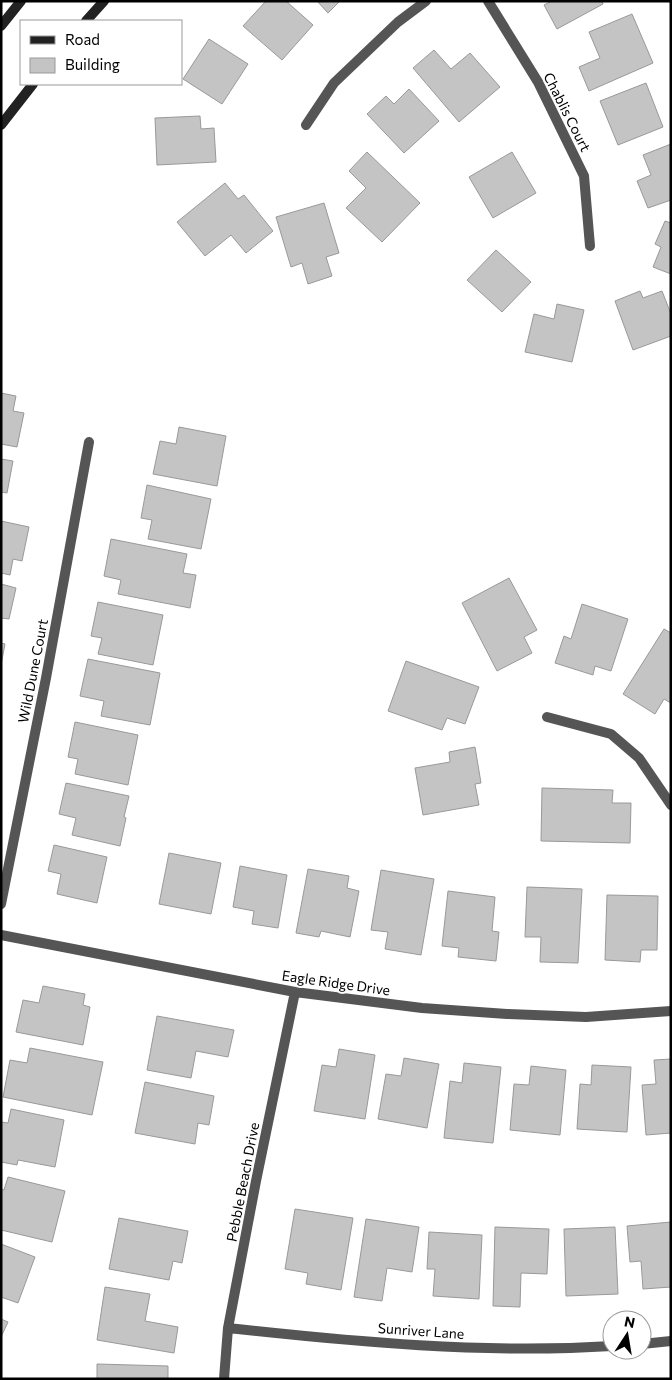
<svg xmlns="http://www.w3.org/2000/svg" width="672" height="1380" font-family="Commissioner,sans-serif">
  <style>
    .building { fill: #c4c4c4; stroke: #999 }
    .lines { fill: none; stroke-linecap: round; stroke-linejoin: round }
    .minor { stroke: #555; stroke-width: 10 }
    .secondary { stroke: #222; stroke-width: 10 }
    .labels { text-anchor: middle; stroke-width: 4; stroke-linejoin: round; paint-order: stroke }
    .street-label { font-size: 14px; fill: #000; stroke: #fff }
  </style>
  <rect width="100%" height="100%" fill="#fff"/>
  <path class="building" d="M266 1H286L313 25 282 60 243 26Z
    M317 1H340L328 13Z
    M552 1H602L603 4 557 29 544 5Z
    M632 14 653 63 589 91 579 67 600 58 589 32Z
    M209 39 248 64 222 104 183 79Z
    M434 50 451 69 470 53 500 87 459 122 413 68Z
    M646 83 663 127 618 145 600 101Z
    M409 89 439 121 404 153 367 114 386 96 394 104Z
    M200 116 201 129 214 128 216 162 157 165 155 118Z
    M671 144V200L648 208 637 181 651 175 643 155Z
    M367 152 420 203 382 242 346 208 366 188 349 171Z
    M512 152 536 193 493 218 469 177Z
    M225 183 238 199 244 195 273 231 246 253 231 235 205 256 177 222Z
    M324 203 339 253 326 257 332 276 308 284 302 263 291 267 276 217Z
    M665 221 671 223V274L653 267 661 247 655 244Z
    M496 250 531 282 502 312 467 280Z
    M640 291 643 298 662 291 671 314V336L633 350 615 301Z
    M557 304 584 310 572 362 525 352 534 314 554 319Z
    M1 393 16 396 13 411 24 413 17 447 1 444Z
    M179 427 226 436 217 486 153 474 160 441 176 444Z
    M1 459 13 461 7 493 1 492Z
    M147 485 211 499 201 549 148 539 152 520 141 518Z
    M1 521 29 527 22 561 13 559 10 575 1 573Z
    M111 539 187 554 183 573 196 575 190 608 118 594 121 580 104 576Z
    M509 578 537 630 524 637 532 653 497 671 462 603Z
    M1 584 16 588 9 619 1 618Z
    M98 602 163 615 153 665 98 654 102 638 91 636Z
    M582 604 628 619 611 671 595 666 593 675 555 663 564 636 571 639Z
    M664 629 671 633V703L664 699 655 714 623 694Z
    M1 643 5 644 1 665Z
    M88 659 160 673 150 725 101 716 104 701 80 696Z
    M406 661 479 687 465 724 447 718 442 730 388 711Z
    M75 722 138 735 128 785 75 774 78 759 68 757Z
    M475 747 481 783 475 784 479 805 423 815 415 768 450 762 449 752Z
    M66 783 129 796 124 817 126 818 120 846 72 835 76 818 59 814Z
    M542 788 613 790 612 803H631L630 843 541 841Z
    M54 845 107 857 97 903 57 894 61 874 48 871Z
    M169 853 221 863 211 914 159 904Z
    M240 866 287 875 278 928 252 924 254 911 233 907Z
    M308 869 349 876 347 888 359 891 350 937 321 931 319 937 296 933Z
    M381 870 434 879 421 955 385 949 388 932 371 930Z
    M527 887 582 889 578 963 540 962 541 937H525Z
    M448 891 495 897 492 931 499 932 496 961 458 957 459 948 442 946Z
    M607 895 658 896 657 950H641L640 962 605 960Z
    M43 986 85 994 83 1005 90 1007 83 1045 16 1032 23 1000 39 1003Z
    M157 1016 234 1030 228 1057 196 1051 191 1078 147 1070Z
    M30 1048 103 1062 92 1115 3 1097 10 1060 27 1063Z
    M339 1049 375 1055 365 1119 314 1111 322 1065 336 1067Z
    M404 1058 439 1064 427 1128 378 1119 386 1074 401 1076Z
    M671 1059V1133L646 1135 642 1085 656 1084 654 1060Z
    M464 1063 501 1067 493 1143 444 1138 450 1081 462 1083Z
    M592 1065 631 1067 627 1132 577 1129 580 1084 591 1085Z
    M531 1066 566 1070 560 1135 510 1130 514 1084 529 1085Z
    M145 1082 214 1096 209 1125 198 1123 195 1144 135 1133Z
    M11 1109 64 1120 55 1167 18 1160 17 1165 1 1162V1122L8 1123Z
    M8 1177 65 1191 52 1242 1 1230V1189L4 1190Z
    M295 1209 353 1218 341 1290 306 1284 308 1273 285 1269Z
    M119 1218 188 1231 182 1263 173 1261 169 1280 109 1269Z
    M366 1219 419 1227 412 1272 387 1268 382 1301 354 1297Z
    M671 1222V1287L643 1289 641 1261 630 1262 627 1226Z
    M495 1227 549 1229 547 1274 521 1273 520 1307 493 1306Z
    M615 1227 618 1294 566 1296 564 1229Z
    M429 1232 482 1235 479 1299 433 1296 435 1269H427Z
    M1 1244 35 1257 18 1303 1 1297Z
    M105 1287 150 1294 145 1321 178 1327 174 1353 97 1340Z
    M1 1319 8 1322 1 1337Z
    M97 1364 168 1366V1379H97Z"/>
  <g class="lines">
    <path class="minor" d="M488 1 538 82 584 176 590 246
      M306 125 334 83 398 22 426 1
      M547 717 611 734 639 758 671 805
      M1 904 46 678 89 442
      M1 935 295 992 422 1008 507 1014 586 1017 671 1011
      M228 1328C355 1342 484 1354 612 1346
      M642 1344 671 1341
      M224 1379 228 1328 256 1181 295 992"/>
    <path class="secondary" d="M86 21 104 1
      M1 26 21 1
      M1 125 33 84"/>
  </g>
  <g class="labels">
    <g class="street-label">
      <text transform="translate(567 112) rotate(63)" y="5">Chablis Court</text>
      <text transform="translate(33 671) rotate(-79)" y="5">Wild Dune Court</text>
      <text transform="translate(336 983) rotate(8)" y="5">Eagle Ridge Drive</text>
      <text transform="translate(243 1182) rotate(-79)" y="5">Pebble Beach Drive</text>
      <text transform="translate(421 1331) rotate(4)" y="5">Sunriver Lane</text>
    </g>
  </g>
  <rect width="672" height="1380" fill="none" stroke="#000000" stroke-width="5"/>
  <rect x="20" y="20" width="162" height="65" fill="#ffffff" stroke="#999999"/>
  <rect x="30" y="36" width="25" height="8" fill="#222222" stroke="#999999"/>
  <text x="65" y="45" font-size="15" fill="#000000">Road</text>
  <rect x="30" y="58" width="25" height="15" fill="#c4c4c4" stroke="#999999"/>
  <text x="65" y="70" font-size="15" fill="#000000">Building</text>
  <g transform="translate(627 1335) rotate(12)"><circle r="24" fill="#ffffff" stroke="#999999"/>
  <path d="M0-4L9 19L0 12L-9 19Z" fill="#000000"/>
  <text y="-8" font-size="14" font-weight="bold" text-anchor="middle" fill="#000000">N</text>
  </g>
</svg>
